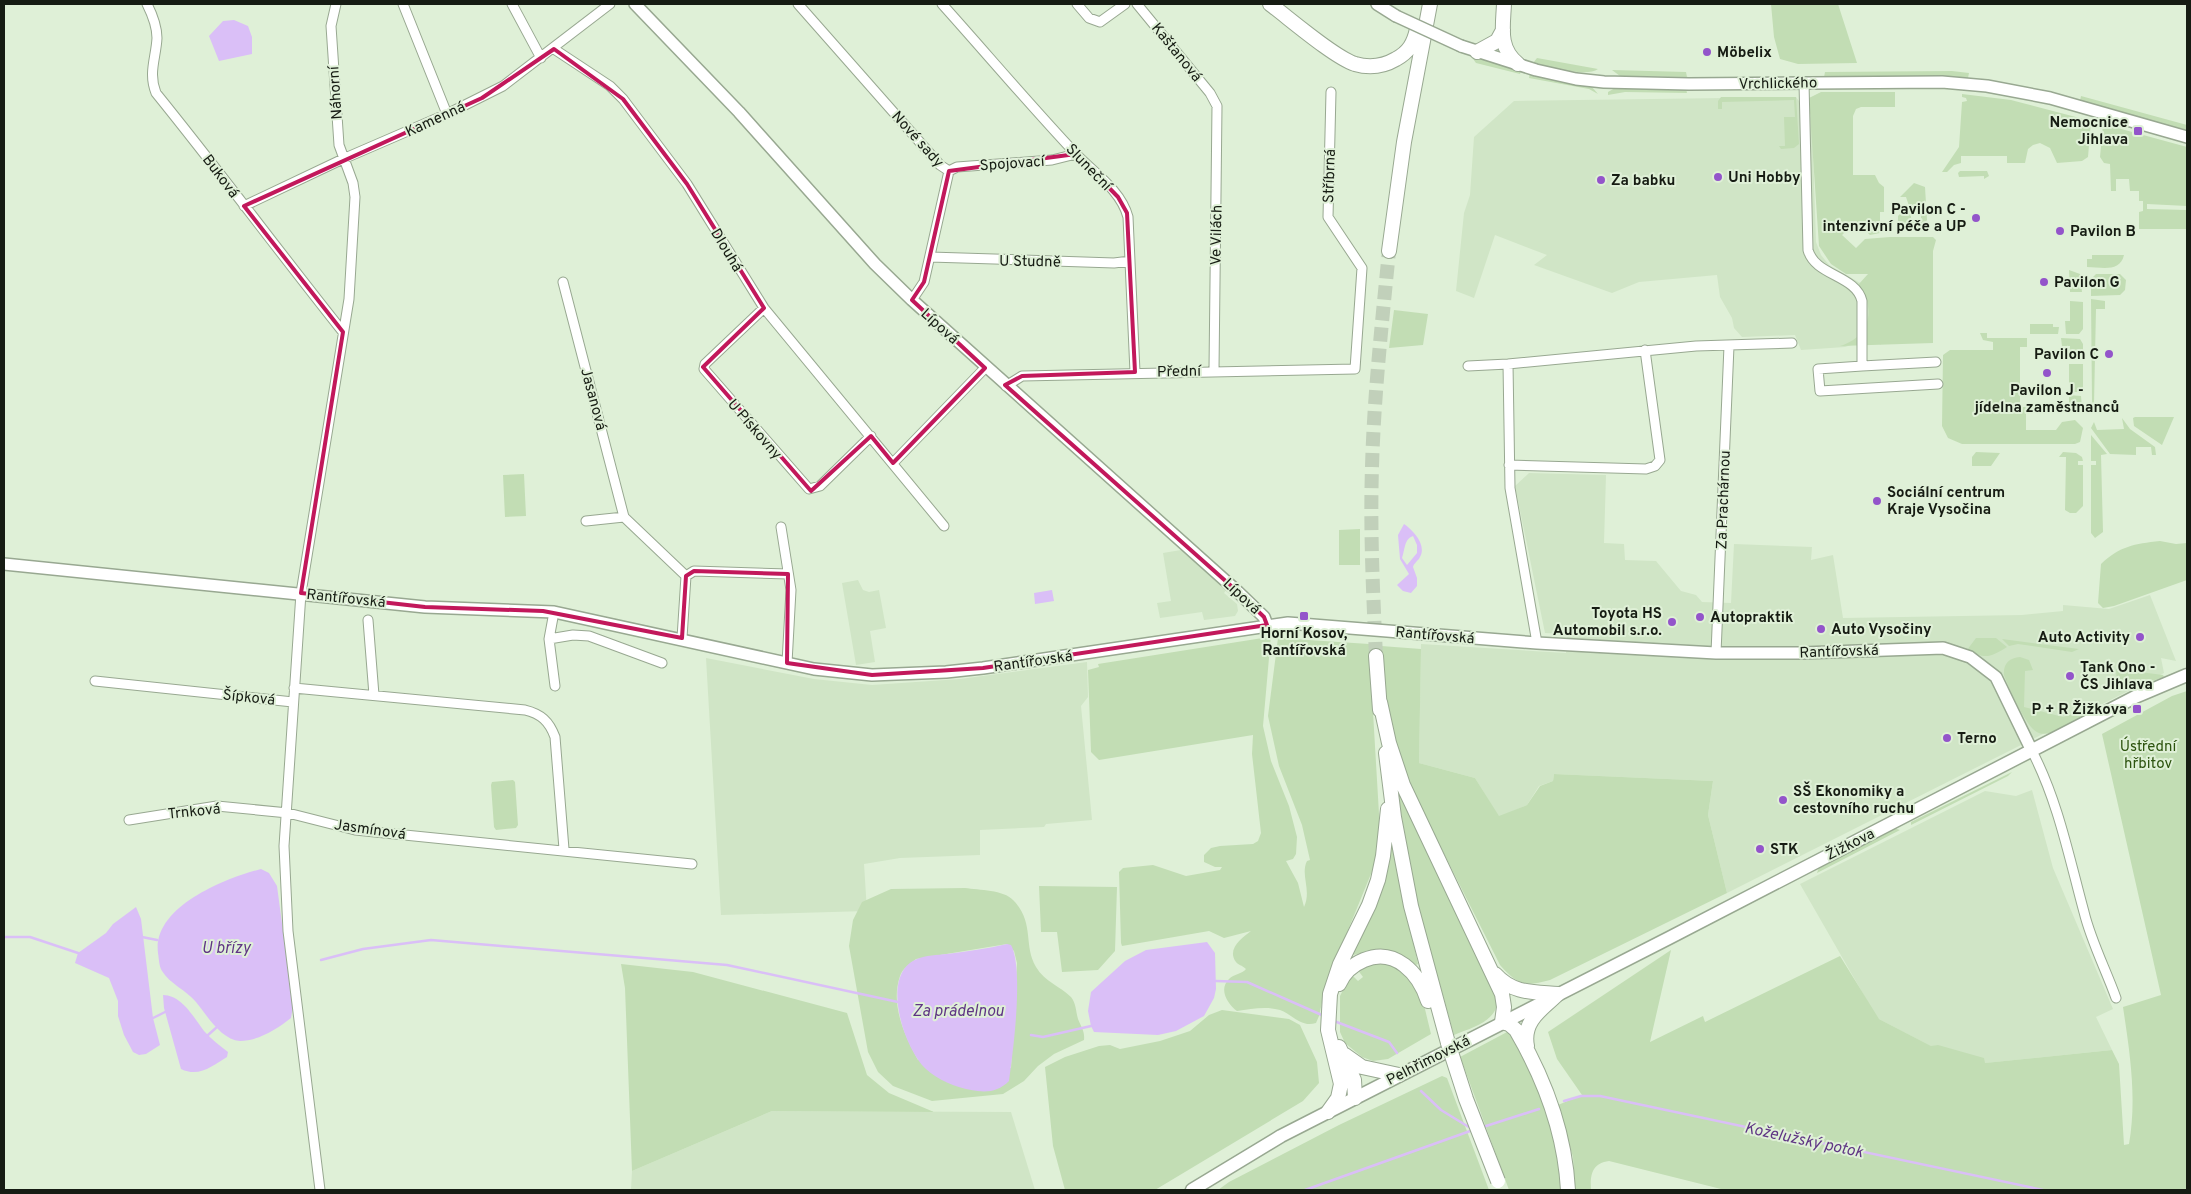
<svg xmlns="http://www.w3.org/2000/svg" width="2191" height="1194" font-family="Overpass,sans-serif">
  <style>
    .built { fill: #d0e5c6 }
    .green { fill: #c2ddb4; fill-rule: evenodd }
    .water { fill: #dabff7; fill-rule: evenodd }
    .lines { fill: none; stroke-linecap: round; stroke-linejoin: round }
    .stream { stroke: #dabff7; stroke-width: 2.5 }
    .primary-tunnel { stroke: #c1d0ba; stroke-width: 14; stroke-dasharray: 14 7; stroke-linecap: butt }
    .minor-casing { stroke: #98a891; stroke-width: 11 }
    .tertiary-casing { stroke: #98a891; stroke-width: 14 }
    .secondary-casing { stroke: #98a891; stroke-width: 15 }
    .primary-casing { stroke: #98a891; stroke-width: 16 }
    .minor { stroke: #fff; stroke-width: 9 }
    .tertiary { stroke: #fff; stroke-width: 11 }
    .secondary { stroke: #fff; stroke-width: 12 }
    .primary { stroke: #fff; stroke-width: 14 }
    .tertiary-bridge-casing { stroke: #98a891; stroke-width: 14; stroke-linecap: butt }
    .primary-bridge-casing { stroke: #98a891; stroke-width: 16; stroke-linecap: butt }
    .tertiary-bridge { stroke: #fff; stroke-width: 11 }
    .primary-bridge { stroke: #fff; stroke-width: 14 }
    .marked { fill: none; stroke: #c2185b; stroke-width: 4; stroke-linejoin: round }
    .poi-dot { fill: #9354ca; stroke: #dff0d7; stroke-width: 2 }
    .labels { text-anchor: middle; stroke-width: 4; stroke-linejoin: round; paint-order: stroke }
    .street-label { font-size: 15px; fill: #161c13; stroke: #dff0d7 }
    .poi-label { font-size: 15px; font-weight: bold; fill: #161c13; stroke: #dff0d7; text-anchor: start }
    .park-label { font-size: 15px; fill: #2c530e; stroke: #dff0d7 }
    .water-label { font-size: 16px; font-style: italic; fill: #5f3584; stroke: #dff0d7 }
  </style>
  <rect width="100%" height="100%" fill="#dff0d7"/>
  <path class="built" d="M1796 97 1812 119 1816 242 1821 255 1829 265 1867 287 1874 304 1881 345 1868 336 1860 342 1845 347 1801 350 1795 335 1742 337 1734 328 1732 318 1720 297 1717 275 1639 282 1612 293 1534 265 1547 255 1495 235 1474 298 1456 291 1464 213 1470 195 1474 137 1514 101Z
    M1529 473 1606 475 1604 543 1624 544 1625 560 1656 561 1681 591 1696 595 1702 602 1731 603 1734 544 1812 547 1811 560 1833 555 1843 618 2022 615 2063 611V605L2109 609 2150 595 2176 661 2161 658 2164 673 1727 893 1708 815 1713 781 1554 774 1553 781 1539 786 1527 805 1499 817 1475 778 1419 763 1421 644 1566 653 1567 634 1545 633 1515 486Z
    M1181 550 1226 590 1224 593 1237 604 1238 611 1235 616 1204 620 1202 612 1160 618 1157 603 1171 601 1163 553Z
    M858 580 863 590 869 592 879 590 886 628 870 631 875 662 856 665 842 583Z
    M706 658 814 679 872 685 960 679 1087 662 1088 697 1081 706 1092 820 1046 824 1044 827 980 830V855L900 858 864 864 867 911 721 915Z
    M2032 790 2053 868 2113 1009 2096 1017 2112 1050 1976 1064 1963 1063 1877 1018 1800 884 1985 791 2016 796Z
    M772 1111 1011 1112 1035 1190H631L632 1171Z"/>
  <path class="green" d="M1771 4H1838L1857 63 1798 64 1780 59 1774 37Z
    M1471 56 1521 71 1520 74 1476 63Z
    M1537 58 1598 69C1586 78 1548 66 1533 63Z
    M1612 70 1686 72 1687 77 1620 76Z
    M1952 71 1969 73 1968 78 1950 76 1824 77 1825 72Z
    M1530 73 1587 85 1592 87 1598 94 1589 89 1529 78Z
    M1615 88H1686L1687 93 1625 92 1608 95V92Z
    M1821 92H1895V107H1861L1856 109 1853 116V175H1875L1879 183 1884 187V212H1880V233L1870 235 1856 221 1842 235 1856 248 1865 239 1890 237H1933L1936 240 1933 251V343L1840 346C1870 337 1877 308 1858 285L1868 274H1846L1831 264 1819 246 1809 98Z
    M1962 94 2011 100 2091 121 2088 157 2082 161 2057 163 2050 148 2040 143 2033 145 2028 149 2025 163H2007V156H1961V163L1954 165 1947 172H1942L1959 147 1962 102 1967 101 1966 98 1962 97Z
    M2081 96 2187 125V130L2080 101Z
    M1721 97H1796L1799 144 1794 148 1781 149 1779 146H1785L1784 117H1795L1794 100 1722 102V109H1718V101Z
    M2103 124 2187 147V206L2147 204V209L2187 210V229H2139V212L2143 211V201H2139V191H2130L2129 179H2116V191H2111L2110 164 2104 163 2100 157Z
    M1960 171H1987L1989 176 1984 179V176L1959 177 1958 173Z
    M1914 183 1925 187 1927 220 1920 230H1906L1898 221V216L1902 212 1911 214V219H1921V206H1909L1906 197H1900Z
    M2092 255H2124C2120 273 2101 267 2087 267V259H2092Z
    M2069 270 2080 274 2082 292H2070Z
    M2096 274H2120L2126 280 2125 290 2120 295 2091 296V279Z
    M2091 299 2105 301V309H2096L2094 404 2092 402Z
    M2070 301 2083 302V329L2079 334H2066L2065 321H2070Z
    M1394 310 1428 314 1423 345 1389 348Z
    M2030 324H2053V327H2059L2058 334H2030Z
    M1980 333H1987V338H2027V347H2020V407H2026V430H2056L2062 422 2075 420 2083 428 2080 442 2075 444H1962L1948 438 1942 426 1943 355 1950 350H1993V342L1983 340Z
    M2061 338 2080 339 2083 344V359H2069L2070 346H2062Z
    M2069 364H2083V392H2069Z
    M2069 395 2081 396 2082 408 2069 409Z
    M2135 417H2174L2162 445 2134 426 2133 418Z
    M2122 418 2130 429 2155 447 2156 455H2152L2151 447H2136V455L2110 454 2091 428 2094 422 2097 430 2124 429Z
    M2091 435 2107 454 2101 455 2103 532 2095 538 2091 533V465H2096V461H2091Z
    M1976 452 2000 453 1991 466H1972V457Z
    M2063 452 2076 453 2082 457 2083 461H2078V465H2083V506L2076 513H2070L2065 510 2066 457H2059Z
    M524 474 526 516 505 517 503 475Z
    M1360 529V565H1339V530Z
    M2160 541 2176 544 2187 543V580L2114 606 2103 608 2098 603 2101 564C2120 546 2134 544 2160 541Z
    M1271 635 1263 726 1271 761 1289 806 1297 837 1296 854 1293 859 1286 861 1298 883 1304 907C1312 890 1300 875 1307 861L1310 860 1302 825 1279 766 1268 716 1278 638 1369 644 1380 831 1375 864 1326 984 1319 1016 1316 1023C1301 1028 1292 1014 1280 1010 1266 1006 1251 1009 1237 1011 1228 1004 1218 990 1229 979 1234 974 1242 974 1246 969 1242 965 1238 965 1236 962 1226 949 1243 937 1251 931L1224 938 1209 931 1122 946 1121 943 1119 872 1123 868 1153 865 1186 876 1220 870 1222 867H1215L1204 862V855L1211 848 1220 846 1253 844 1258 841 1261 833 1252 754 1253 735 1099 760 1091 752 1088 670 1099 667 1098 664 1269 637Z
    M1976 638H1996L2007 647C1989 658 1986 659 1967 650Z
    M2002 639 2079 649 2072 652 2018 644 2009 646Z
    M1381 646 1421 649 1419 763 1475 778 1499 816 1527 805 1540 786 1553 781 1554 774 1713 781 1708 815 1727 893 1550 980C1524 987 1518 985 1500 965L1420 806 1401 764 1386 705Z
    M2020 657 2029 660 2033 670 2025 671 2024 707 2063 717 2110 703 2052 733C2046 734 2039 735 2034 730 2024 721 2009 689 2004 675 2003 664 2009 658 2020 657Z
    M2116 669 2163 675 2164 677 2119 692 2117 689Z
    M2187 691V1190H1725L1609 1161C1592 1163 1590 1175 1591 1190H1575L1573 1157 1558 1105 1582 1095 1557 1059 1548 1032 1671 950 1650 1042 1703 1016 1705 1022 1840 956 1879 1019 1931 1046 1938 1045 1984 1058 1985 1063 2112 1050 2119 1064 2124 1145 2129 1144C2137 1098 2130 1054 2123 1007L2161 995 2102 734 2172 696Z
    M2012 772 2008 776 1911 825V822Z
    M1395 778 1498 997C1498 1022 1473 1027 1454 1035L1416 899Z
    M513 780 515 782 518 825 516 828 496 830 494 827 491 785 492 782Z
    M1894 828 1900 830 1817 873 1819 867Z
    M1390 842 1392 843 1418 964 1416 965C1395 946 1376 948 1350 956Z
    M1039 886 1117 887 1115 951 1098 970 1062 972 1057 932H1041Z
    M965 888C979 890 1004 890 1013 900 1035 922 1023 945 1036 967 1045 982 1060 986 1071 997 1076 1003 1076 1012 1078 1019 1081 1027 1085 1031 1084 1040L1054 1054 1038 1066 1024 1081 1003 1094 932 1101 893 1086 878 1072 868 1052 849 946 853 920 862 902 891 889ZM1007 944 1014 951 1017 963 1011 1068 918 1060C905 1036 890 1005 900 976 902 969 910 964 916 959Z
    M1387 962 1409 975 1424 1005 1431 1034 1388 1059 1373 1061 1362 1057 1345 1043 1340 1032V996L1351 974 1358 981 1363 977 1357 969 1362 966Z
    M621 964 693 972 847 1013 867 1075 889 1093 934 1112 772 1111 632 1171 625 988Z
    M1222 1010 1289 1019 1300 1025 1317 1062 1319 1083 1303 1101 1155 1190H1065L1053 1146 1045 1067 1065 1057 1099 1046 1110 1045 1120 1049 1160 1041 1190 1031 1209 1015Z
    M1509 1031 1513 1033 1539 1091 1557 1145 1561 1190H1509L1465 1070 1460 1057Z
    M1442 1076 1447 1078 1489 1190H1218L1229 1182 1339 1125Z"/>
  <path class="water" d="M234 20 248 26 252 37V54L219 61 209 36 223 21Z
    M1404 524C1413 530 1427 545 1420 557 1418 561 1414 563 1413 567L1417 578V586L1411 593 1403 591 1397 585 1409 574 1400 559 1398 535ZM1413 536 1417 545V553L1407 565 1402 558C1405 550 1404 539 1413 536Z
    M1052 590 1054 601 1035 604 1034 593Z
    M261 869 269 873 277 886 293 1006 291 1018C277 1029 258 1041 240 1041 221 1040 206 1014 196 1002 186 990 170 984 162 971 159 966 159 959 158 953 152 907 226 878 261 869Z
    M136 907 141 919 153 1018 160 1045 146 1054 139 1055 133 1052 124 1035 118 1016V1001L109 978 75 963 78 953 106 933 113 924Z
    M1207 942 1215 953 1216 989 1214 998 1204 1016 1176 1031 1158 1035 1094 1032 1091 1026 1088 1011 1091 992 1125 961 1146 950Z
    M1007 944 1011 945C1024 968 1013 1053 1009 1081 998 1092 986 1093 971 1090 955 1087 938 1080 926 1069 904 1049 879 974 917 959 926 955 937 955 947 954 967 951 987 949 1007 944Z
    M163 995C182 995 194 1018 204 1031 211 1039 220 1046 228 1052L227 1057C213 1065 200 1078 181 1069L164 1008Z"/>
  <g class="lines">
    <path class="stream" d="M4 937H30L78 953
      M142 937 157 940
      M321 960 363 949 431 940 727 965 898 1002
      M1216 981 1247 982 1324 1016
      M153 1018 165 1012
      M1334 1021 1389 1042 1397 1053
      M208 1035 217 1027
      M1031 1035 1043 1037 1091 1026
      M1421 1091 1441 1110 1472 1129
      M1564 1101 1581 1096H1600L2043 1190
      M1483 1127 1539 1109
      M1305 1190 1473 1130"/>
    <path class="primary-tunnel" d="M1376 656C1373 593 1370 530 1372 467 1374 395 1382 323 1389 251"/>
    <g class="minor-casing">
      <path id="minor" d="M147 4C152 14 157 27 157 38 156 58 148 73 156 93 220 172 280 253 343 332
        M403 4 447 114
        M512 4 541 58
        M798 4 940 165 949 171
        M942 4C986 53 1029 104 1075 153 1093 172 1121 190 1128 217L1135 372
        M1077 4 1089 18 1100 22 1125 4
        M1137 4 1210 93 1217 106 1214 370
        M554 49 610 86 623 99 687 184 764 308 944 526
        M1804 83 1808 250C1815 276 1856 275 1862 301V366L1818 369 1820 391 1938 384
        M949 171 957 167 1052 160 1076 154
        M244 206 343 159 447 114 503 86 610 4
        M930 257 1114 263 1130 261
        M563 282 624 517 686 576
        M912 300 924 282 949 171
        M764 308 705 364 704 369 809 489 820 486 871 436
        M1508 364 1510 488 1537 643
        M1468 366 1508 364 1696 346 1792 343
        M1862 366 1936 362
        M1006 386 1022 376 1355 369 1362 268 1328 217 1331 92
        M893 463 985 368
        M1509 465 1646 469 1655 466 1660 460 1645 350
        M586 521 624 517
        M781 527 791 590 787 663
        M554 612 549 639 555 686
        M368 620 374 695
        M682 638 686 576 694 571 788 574
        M549 639 573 635 589 636 662 663
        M1716 653 1729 346
        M95 681 293 702
        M294 688 525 710C541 714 549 721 555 737L564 849
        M2032 751C2058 801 2069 857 2084 912 2091 941 2106 970 2116 998
        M129 820 217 806 288 813 355 830 692 864
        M320 1190 288 931 284 846 301 593 349 299 355 197 353 183 339 145 331 26 336 4"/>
    </g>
    <g class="tertiary-casing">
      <path id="tertiary" d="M635 4 739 112 875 264 912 300 1238 592 1264 617 1267 625
        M1377 4 1396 16
        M1461 46 1536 70 1576 79 1604 82 1689 84 1942 82 1987 86 2050 98 2187 137
        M4 564 425 607 554 612 814 669 872 675 946 672 983 668 1288 623 1537 643 1716 653H1802L1943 648 1970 657 1996 677 2032 751"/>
    </g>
    <g class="secondary-casing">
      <path id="secondary" d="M1192 1190 1281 1136 1669 938 2135 697 2187 675"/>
    </g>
    <g class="primary-casing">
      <path id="primary" d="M1270 4C1290 19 1334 57 1355 64 1369 68 1384 66 1396 59 1409 52 1414 43 1417 29
        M1504 4C1503 27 1498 48 1518 64
        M1477 52 1497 41 1503 30
        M1389 251 1404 142 1430 4
        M1376 656 1380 710
        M1380 702 1389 743 1403 785 1502 994 1504 1007 1502 1022 1509 1024 1516 1030C1544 1078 1565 1134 1568 1190
        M1386 753 1394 817 1411 906 1448 1043
        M1495 974C1513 994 1533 992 1558 994
        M1339 984C1344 972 1352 965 1364 960 1395 947 1419 973 1428 1001
        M1527 1046C1522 1021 1542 1009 1558 994
        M1339 1047 1354 1080 1355 1098
        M1345 1055 1362 1067 1399 1075
        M1328 1112 1338 1098 1341 1084 1328 1030 1330 994 1340 964 1369 905 1378 880 1383 856 1388 809"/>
    </g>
    <use href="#minor" class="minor"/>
    <use href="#tertiary" class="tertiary"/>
    <use href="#secondary" class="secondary"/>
    <use href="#primary" class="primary"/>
    <g class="tertiary-bridge-casing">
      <path id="tertiary-bridge" d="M1396 16 1461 46"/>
    </g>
    <g class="primary-bridge-casing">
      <path id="primary-bridge" d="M1448 1043 1466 1099 1498 1181"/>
    </g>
    <use href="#tertiary-bridge" class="tertiary-bridge"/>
    <use href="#primary-bridge" class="primary-bridge"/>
  </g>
  <path class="marked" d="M554 49 623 99 687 184 764 308 703 367 811 491 871 436 893 463 985 368 912 300 924 282 949 171 1076 154 1118 197 1127 213 1135 372 1022 376 1005 385 1238 592 1264 617 1267 625 983 668 872 675 787 663 788 574 694 571 686 576 682 638 543 611 425 607 301 593 343 332 244 206 482 98Z"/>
  <g class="poi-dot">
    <circle cx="1707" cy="52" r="5"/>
    <rect x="2133" y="126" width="10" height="10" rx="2.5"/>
    <circle cx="1718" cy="177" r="5"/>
    <circle cx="1601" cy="180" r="5"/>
    <circle cx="1976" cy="218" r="5"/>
    <circle cx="2060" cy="231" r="5"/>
    <circle cx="2044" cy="282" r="5"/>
    <circle cx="2109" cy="354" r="5"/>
    <circle cx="2047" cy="373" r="5"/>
    <circle cx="1877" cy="501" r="5"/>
    <rect x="1299" y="611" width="10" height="10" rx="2.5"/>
    <circle cx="1700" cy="617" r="5"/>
    <circle cx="1672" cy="622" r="5"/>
    <circle cx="1821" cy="629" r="5"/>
    <circle cx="2140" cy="637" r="5"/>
    <circle cx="2070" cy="676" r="5"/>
    <rect x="2132" y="704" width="10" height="10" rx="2.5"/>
    <circle cx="1947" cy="738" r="5"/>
    <circle cx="1783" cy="800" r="5"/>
    <circle cx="1760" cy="849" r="5"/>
  </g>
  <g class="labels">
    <g class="street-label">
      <text transform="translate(1177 52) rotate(51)" y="5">Kaštanová</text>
      <text transform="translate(1778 83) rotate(-1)" y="5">Vrchlického</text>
      <text transform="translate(335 93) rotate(-94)" y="5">Náhorní</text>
      <text transform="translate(435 119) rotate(-25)" y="5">Kamenná</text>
      <text transform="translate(918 139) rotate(48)" y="5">Nové sady</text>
      <text transform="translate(1012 163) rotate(-4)" y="5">Spojovací</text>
      <text transform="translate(1089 167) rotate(46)" y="5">Sluneční</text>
      <text transform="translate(221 176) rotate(53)" y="5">Buková</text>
      <text transform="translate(1329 176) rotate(-88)" y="5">Stříbrná</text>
      <text transform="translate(1216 235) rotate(-89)" y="5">Ve Vilách</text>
      <text transform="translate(727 250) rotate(59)" y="5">Dlouhá</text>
      <text transform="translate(1030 261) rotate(1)" y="5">U Studně</text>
      <text transform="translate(940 326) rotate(42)" y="5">Lípová</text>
      <text transform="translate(1179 371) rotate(-1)" y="5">Přední</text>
      <text transform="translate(594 399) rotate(75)" y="5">Jasanová</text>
      <text transform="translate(755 429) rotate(49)" y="5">U Pískovny</text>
      <text transform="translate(1723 500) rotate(-88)" y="5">Za Prachárnou</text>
      <text transform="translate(1242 596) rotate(43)" y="5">Lípová</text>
      <text transform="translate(346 598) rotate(6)" y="5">Rantířovská</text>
      <text transform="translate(1435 635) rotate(5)" y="5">Rantířovská</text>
      <text transform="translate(1839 651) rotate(-2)" y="5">Rantířovská</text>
      <text transform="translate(1033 661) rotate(-8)" y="5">Rantířovská</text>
      <text transform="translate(249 697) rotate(6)" y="5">Šípková</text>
      <text transform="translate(194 811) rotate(-6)" y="5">Trnková</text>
      <text transform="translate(370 829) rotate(8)" y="5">Jasmínová</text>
      <text transform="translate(1850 844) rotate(-27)" y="5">Žižkova</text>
      <text transform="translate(1428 1060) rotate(-27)" y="5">Pelhřimovská</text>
    </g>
    <g class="poi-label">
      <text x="1717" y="57">Möbelix</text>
      <text x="2128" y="127" text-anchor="end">Nemocnice<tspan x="2128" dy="17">Jihlava</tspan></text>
      <text x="1728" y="182">Uni Hobby</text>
      <text x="1611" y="185">Za babku</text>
      <text x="1966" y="214" text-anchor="end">Pavilon C -<tspan x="1966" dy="17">intenzivní péče a UP</tspan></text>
      <text x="2070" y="236">Pavilon B</text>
      <text x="2054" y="287">Pavilon G</text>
      <text x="2099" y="359" text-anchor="end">Pavilon C</text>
      <text x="2047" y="395" text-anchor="middle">Pavilon J -<tspan x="2047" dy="17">jídelna zaměstnanců</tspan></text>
      <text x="1887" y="497">Sociální centrum<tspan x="1887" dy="17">Kraje Vysočina</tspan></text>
      <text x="1662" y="618" text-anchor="end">Toyota HS<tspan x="1662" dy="17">Automobil s.r.o.</tspan></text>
      <text x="1710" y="622">Autopraktik</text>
      <text x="1831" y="634">Auto Vysočiny</text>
      <text x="1304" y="638" text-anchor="middle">Horní Kosov,<tspan x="1304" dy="17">Rantířovská</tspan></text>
      <text x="2130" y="642" text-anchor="end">Auto Activity</text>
      <text x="2080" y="672">Tank Ono -<tspan x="2080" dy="17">ČS Jihlava</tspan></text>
      <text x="2127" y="714" text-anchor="end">P + R Žižkova</text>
      <text x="1957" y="743">Terno</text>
      <text x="1793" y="796">SŠ Ekonomiky a<tspan x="1793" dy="17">cestovního ruchu</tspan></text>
      <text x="1770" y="854">STK</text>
    </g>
    <g class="park-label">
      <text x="2148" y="751">Ústřední<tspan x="2148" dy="17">hřbitov</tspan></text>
    </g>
    <g class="water-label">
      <text x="226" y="953">U břízy</text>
      <text x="958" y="1016">Za prádelnou</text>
      <text transform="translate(1804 1139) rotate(12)" y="6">Koželužský potok</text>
    </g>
  </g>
  <rect width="2191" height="1194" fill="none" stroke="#161c13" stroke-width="10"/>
</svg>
